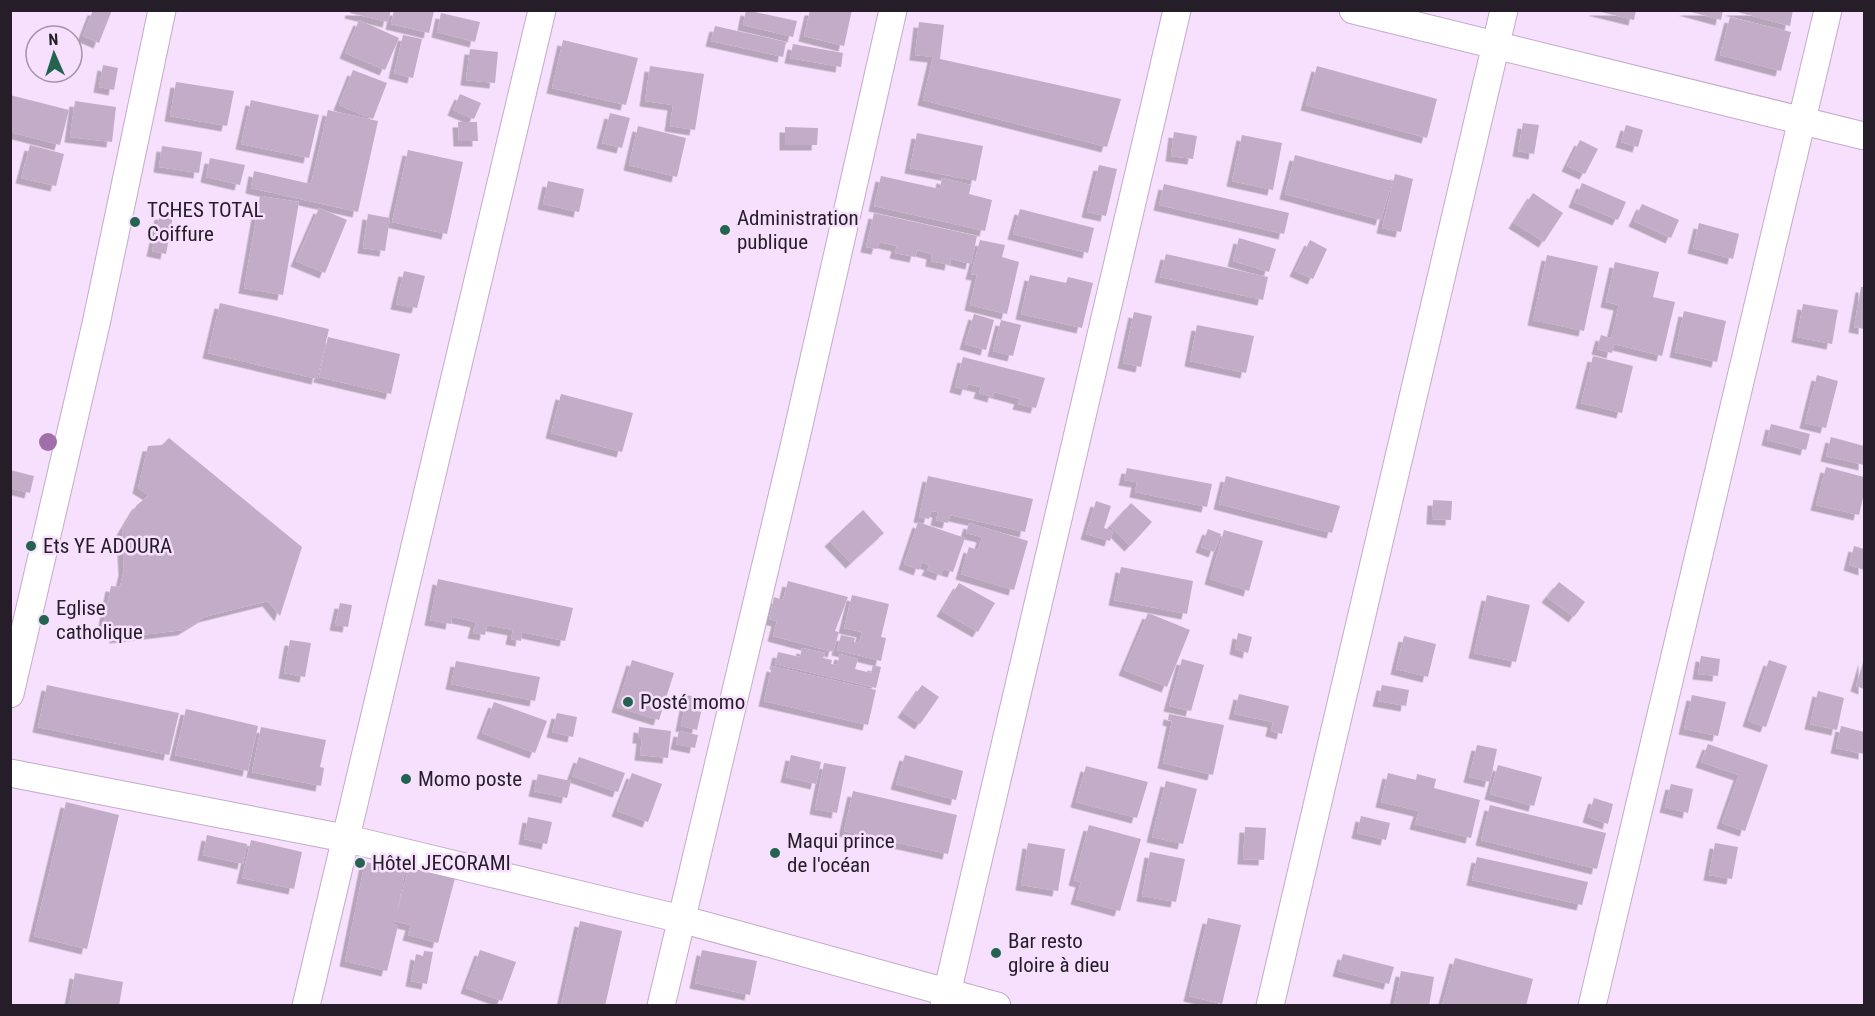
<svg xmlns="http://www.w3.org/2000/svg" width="1875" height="1016" font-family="'Roboto Condensed',sans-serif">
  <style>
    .building { fill: #c3acc8; filter: url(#shadow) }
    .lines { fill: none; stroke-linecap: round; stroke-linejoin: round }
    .minor-casing { stroke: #c2abc7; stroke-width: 29 }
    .minor { stroke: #fff; stroke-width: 27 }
    .tree { fill: #a06faa }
    .poi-dot { fill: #246350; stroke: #f7e0fd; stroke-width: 2 }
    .labels { text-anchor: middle; stroke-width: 5; stroke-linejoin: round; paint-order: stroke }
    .poi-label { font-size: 21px; fill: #251d27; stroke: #f7e0fd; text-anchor: start }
  </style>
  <defs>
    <filter id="shadow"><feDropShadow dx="-5.5" dy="5.5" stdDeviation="0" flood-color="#0004"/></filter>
  </defs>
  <rect width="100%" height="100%" fill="#f7e0fd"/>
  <path class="building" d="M93 10H112L99 43 83 36Z
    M351 10H391L388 22 350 13Z
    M394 10 434 11 429 33 391 24Z
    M746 10 797 21 793 37 743 25Z
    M810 10H852L844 46 804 36Z
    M1593 10H1636L1634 20Z
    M1684 10H1723L1721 20Z
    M1730 10H1793L1790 26Z
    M441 13 480 22 475 42 437 32Z
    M1730 17 1791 32 1781 71 1720 55Z
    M359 20 399 38 385 70 345 53Z
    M919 22 944 25 940 59 1121 99 1107 147 923 100 933 57 915 55Z
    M715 26 786 42 783 57 711 41Z
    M403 35 422 39 413 78 394 73Z
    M563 40 638 58 626 105 552 88Z
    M793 44 843 53 841 67 790 58Z
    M470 49 498 52 495 83 466 80Z
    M103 65 118 68 114 90 99 87Z
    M650 66 704 74 695 130 670 126 673 105 645 101Z
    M1317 66 1437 99 1427 138 1306 105Z
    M353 70 387 83 373 119 339 105Z
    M176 82 234 91 227 126 170 116Z
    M460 94 481 103 474 119 453 110Z
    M10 95 69 110 60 145 10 132Z
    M251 100 319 115 309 158 241 144Z
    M75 101 116 107 112 142 70 137Z
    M328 110 378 121 358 212 251 188 254 171 311 184Z
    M610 113 630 118 622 148 602 143Z
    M458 122H477L478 141H459Z
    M1523 123 1539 125 1534 154 1518 151Z
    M1626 125 1643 130 1638 147 1621 142Z
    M638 126 686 138 677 177 629 165Z
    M785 127 818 128 817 145H785Z
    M1174 132 1197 136 1193 159 1171 156Z
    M917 133 983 146 976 181 910 168Z
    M1242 135 1282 143 1273 190 1232 181Z
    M1580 140 1598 149 1585 174 1567 166Z
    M30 145 64 154 56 186 21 178Z
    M162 146 202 152 199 173 159 167Z
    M408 150 463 162 447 234 392 222Z
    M1295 155 1392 181 1381 220 1285 194Z
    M210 158 245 165 240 185 206 177Z
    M1099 165 1117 169 1106 216 1087 212Z
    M1395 174 1413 179 1401 232 1382 228Z
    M881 176 940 189 942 178 971 185 969 194 992 200 985 231 874 206Z
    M548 181 584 189 579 212 543 204Z
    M1582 183 1626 202 1618 220 1574 202Z
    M1164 184 1289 213 1284 234 1159 205Z
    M1533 193 1563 213 1544 242 1514 223Z
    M260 196 299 202 283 295 244 288Z
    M1642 204 1679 220 1671 238 1634 221Z
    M319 208 347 220 325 273 296 261Z
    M1020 209 1094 228 1088 253 1013 234Z
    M874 213 977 236 971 264 951 259 950 265 931 261 932 254 917 250 915 257 895 253 897 246 879 242 877 249 866 247Z
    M160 214 173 216 166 254 152 251Z
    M368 214 390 218 385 251 363 248Z
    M1699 223 1739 234 1733 259 1693 248Z
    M1239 238 1276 249 1269 272 1233 261Z
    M980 240 1005 245 1002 257 1019 262 1007 314 970 305 977 275 971 274Z
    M1310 240 1327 249 1313 279 1295 271Z
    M1166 254 1268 277 1263 300 1160 277Z
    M1547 255 1598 266 1584 331 1533 320Z
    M1615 262 1659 272 1653 297 1675 302 1662 356 1614 344 1612 353 1597 349 1601 335 1611 338 1619 305 1606 302Z
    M404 271 425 276 417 308 396 304Z
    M1030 275 1066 283 1068 277 1093 283 1082 328 1021 314Z
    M1861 287H1864V329L1854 327Z
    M220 303 329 329 317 379 208 353Z
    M1803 304 1838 310 1832 344 1797 337Z
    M1684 311 1726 321 1717 362 1675 352Z
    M1134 312 1152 316 1141 367 1123 363Z
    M974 314 994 320 986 350 965 344Z
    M1001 320 1021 325 1013 356 993 351Z
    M1197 325 1254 336 1246 373 1190 361Z
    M328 337 400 354 391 394 319 377Z
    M1593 356 1633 366 1622 413 1581 403Z
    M963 357 1045 378 1036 408 1018 404 1020 399 994 392 993 397 979 393 981 387 968 384 966 390 955 387Z
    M1817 375 1838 381 1826 428 1805 423Z
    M561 394 633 413 622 452 551 433Z
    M1771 424 1810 434 1806 450 1767 440Z
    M1831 437 1864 446V465L1826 456Z
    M169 438 302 547 280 616 268 601 204 617 183 630 115 638 114 630H102L111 586 120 587 124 570 122 530 137 505 149 495 138 488 148 446 162 445Z
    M1826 467 1864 477V493L1859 515 1816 505Z
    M1127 468 1212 484 1207 507 1135 492 1137 482 1124 480Z
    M10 470 34 476 30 493 10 488Z
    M928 476 1033 499 1025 532 950 515 948 523 936 520 938 512 931 511 929 519 919 517Z
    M1226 476 1340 506 1332 533 1219 504Z
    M1433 500 1452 501 1451 520 1432 519Z
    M1096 501 1111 506 1104 528 1113 531 1110 541 1086 534Z
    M1131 503 1152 522 1130 546 1110 526Z
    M863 510 884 533 851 563 830 541Z
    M918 522 965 538 953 572 943 569 941 575 927 570 930 565 922 562 919 570 904 564Z
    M969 523 1028 541 1014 590 961 574 969 547 978 550 982 537 966 533Z
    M1208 529 1221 534 1214 552 1201 547Z
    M1224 530 1263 541 1249 591 1210 579Z
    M1854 546 1864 549V570L1849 565Z
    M1121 567 1193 581 1187 614 1114 600Z
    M438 579 573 608 565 641 522 632 521 641 511 639 513 630 487 625 485 635 473 633 476 622 452 617 451 624 430 620Z
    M788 581 848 597 835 631 839 632 833 652 773 636 777 621 769 619 774 597 783 600Z
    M1559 582 1585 602 1574 617 1547 597Z
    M959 583 995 603 978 632 942 611Z
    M852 595 889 604 881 637 886 638 881 661 837 650 841 635 855 638 854 642 859 643 862 632 844 628Z
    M1487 595 1530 605 1516 662 1474 653Z
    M340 603 352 605 348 627 335 625Z
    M1148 613 1190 630 1167 687 1124 670Z
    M1238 633 1252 637 1248 653 1235 649Z
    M1404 636 1436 644 1428 677 1396 669Z
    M290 640 311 643 305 677 284 673Z
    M802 648 825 653 823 658 832 660 831 664 837 665 840 654 858 659 855 669 871 673 873 665 881 667 876 688 775 664 778 652 800 657Z
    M1701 656 1720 659 1718 676 1698 674Z
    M1182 659 1204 665 1191 711 1169 706Z
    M1864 659V689L1856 686Z
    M632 660 674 673 659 720 617 707Z
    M1769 660 1787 666 1766 727 1748 721Z
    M456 661 540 677 535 701 451 684Z
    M772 666 876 690 868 725 764 701Z
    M47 685 179 713 169 755 38 727Z
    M922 685 939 697 920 724 903 712Z
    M1382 685 1409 690 1406 706 1378 701Z
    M1818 691 1844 698 1837 730 1810 724Z
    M1239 694 1289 706 1282 734 1271 731 1273 722 1234 714Z
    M687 695 704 699 697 730 681 726Z
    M1692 695 1726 702 1718 736 1684 729Z
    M494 702 547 721 535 753 482 733Z
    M186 709 258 726 248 771 175 755Z
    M557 713 577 717 573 737 552 732Z
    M1169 714 1224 725 1213 775 1163 763 1172 721 1168 720Z
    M1841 726 1864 732V754L1836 748Z
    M261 727 326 740 320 767 324 768 321 786 252 772Z
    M639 727 671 731 668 758 640 755 642 738H638Z
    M679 731 698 735 695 748 676 744Z
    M1708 744 1768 765 1745 831 1722 823 1739 775 1701 762Z
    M1477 745 1497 749 1490 782 1469 777Z
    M791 755 821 762 816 784 786 777Z
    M905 755 963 771 956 800 896 784Z
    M579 757 625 773 618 792 572 776Z
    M824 763 846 767 837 813 815 809Z
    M1498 765 1542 777 1534 806 1490 794Z
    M1086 766 1148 782 1137 818 1076 802Z
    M632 773 662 784 648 822 617 811Z
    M1388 773 1416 780 1417 774 1436 779 1434 788 1480 800 1471 838 1415 824 1419 811 1381 802Z
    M538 774 571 781 567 798 534 791Z
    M1166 781 1197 789 1183 844 1152 837Z
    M1671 784 1693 789 1688 813 1665 807Z
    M853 791 957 815 948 854 844 831Z
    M1594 798 1613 804 1608 824 1588 817Z
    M66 802 119 815 87 949 34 936Z
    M1490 805 1606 833 1597 869 1481 840Z
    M1361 816 1390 823 1386 840 1357 833Z
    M528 817 552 822 547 844 524 839Z
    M1089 825 1141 839 1120 911 1076 899 1081 882 1074 880Z
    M1245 827 1266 828 1264 860 1243 859Z
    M207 835 247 844 243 864 203 855Z
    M251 840 302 852 294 889 242 878Z
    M1028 843 1065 849 1058 891 1021 885Z
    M1715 843 1738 847 1732 879 1709 875Z
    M1150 852 1185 859 1176 902 1142 896Z
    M1477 857 1588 882 1582 905 1472 880Z
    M365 862 405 870 397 913 409 866 455 878 438 943 408 935 411 925 394 921V924L398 926 387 971 345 961Z
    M1208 918 1241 925 1222 1004 1189 996Z
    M580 921 622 931 605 1006H561Z
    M480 950 516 962 502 1001 466 988Z
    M702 950 757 961 750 995 695 983Z
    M424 951 433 952 427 984 411 981 416 954 423 956Z
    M1343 954 1394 967 1389 984 1338 971Z
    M1455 958 1533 979 1526 1006H1442Z
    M1401 971 1434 977 1429 1006H1394Z
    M75 973 123 982 119 1006H69Z"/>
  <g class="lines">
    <g class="minor-casing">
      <path id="minor" d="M1353 10 1864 136
        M10 694 96 324 162 10
        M10 773 344 838 681 919 997 1006
        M306 1006 542 10
        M661 1006 796 438 893 10
        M944 1006 1177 10
        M1270 1006 1504 10
        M1592 1006 1828 10"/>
    </g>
    <use href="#minor" class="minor"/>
  </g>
  <circle class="tree" cx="48" cy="442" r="9"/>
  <g class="poi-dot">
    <circle cx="135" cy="222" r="6"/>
    <circle cx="725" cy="230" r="6"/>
    <circle cx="31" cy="546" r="6"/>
    <circle cx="44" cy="620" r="6"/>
    <circle cx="628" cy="702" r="6"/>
    <circle cx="406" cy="779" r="6"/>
    <circle cx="775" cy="853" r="6"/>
    <circle cx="360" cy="863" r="6"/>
    <circle cx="996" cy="953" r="6"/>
  </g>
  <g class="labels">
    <g class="poi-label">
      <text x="147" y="217">TCHES TOTAL<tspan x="147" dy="24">Coiffure</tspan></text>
      <text x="737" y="225">Administration<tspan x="737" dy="24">publique</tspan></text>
      <text x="43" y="553">Ets YE ADOURA</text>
      <text x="56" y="615">Eglise<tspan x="56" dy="24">catholique</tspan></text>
      <text x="640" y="709">Posté momo</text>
      <text x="418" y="786">Momo poste</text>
      <text x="787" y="848">Maqui prince<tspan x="787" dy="24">de l'océan</tspan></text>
      <text x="372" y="870">Hôtel JECORAMI</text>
      <text x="1008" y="948">Bar resto<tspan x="1008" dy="24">gloire à dieu</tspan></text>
    </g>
  </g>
  <rect width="1875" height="1016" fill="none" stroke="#251d27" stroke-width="24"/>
  <g transform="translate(54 54) rotate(357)"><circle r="28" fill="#f7e0fd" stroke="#a392a7" stroke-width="1.5"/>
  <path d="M0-4.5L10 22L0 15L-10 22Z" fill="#246350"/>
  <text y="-9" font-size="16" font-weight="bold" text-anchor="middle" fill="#251d27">N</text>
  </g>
</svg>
